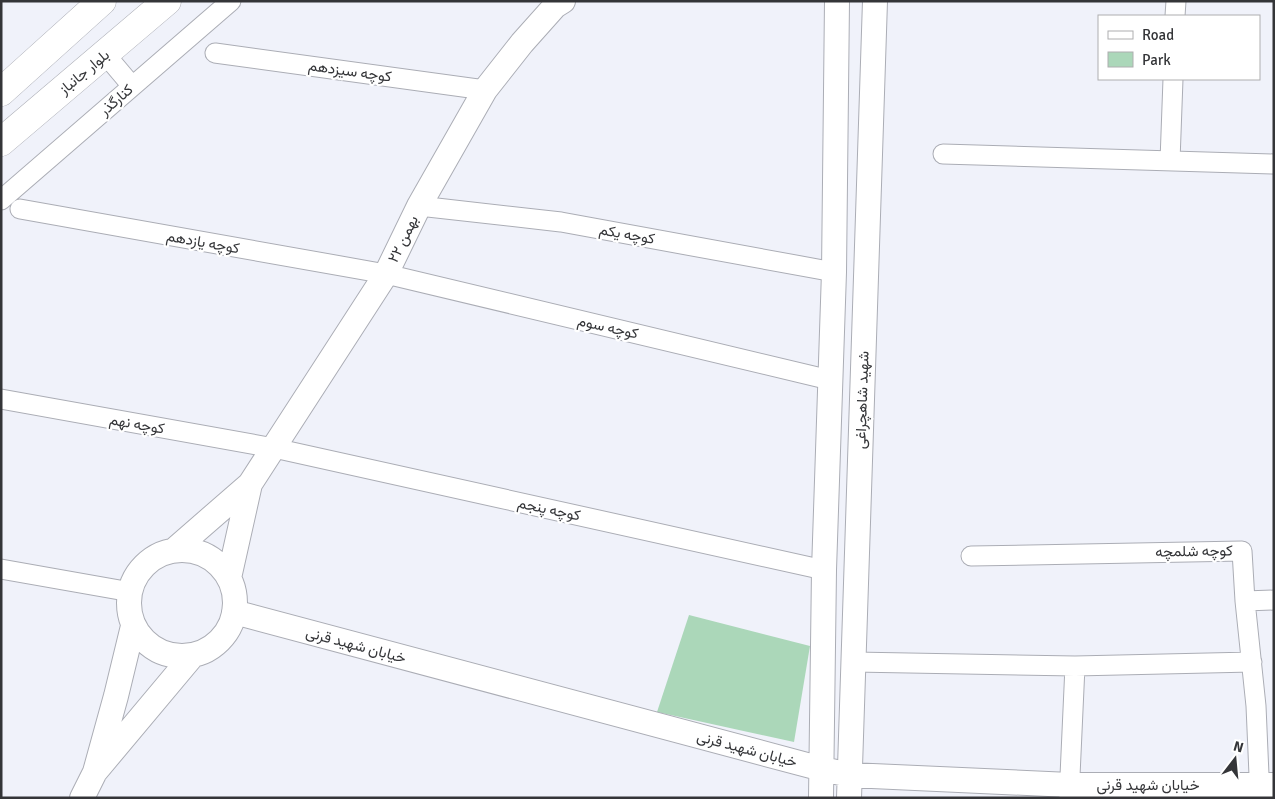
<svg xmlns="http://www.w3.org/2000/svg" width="1275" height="799" font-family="Signika,Vazirmatn,sans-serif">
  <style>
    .green { fill: #abd7b9 }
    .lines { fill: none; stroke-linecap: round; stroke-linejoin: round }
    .minor-casing { stroke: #abadb5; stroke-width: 21 }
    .tertiary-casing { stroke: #abadb5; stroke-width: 26 }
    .primary-casing { stroke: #abadb5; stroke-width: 29 }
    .minor { stroke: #fff; stroke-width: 19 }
    .tertiary { stroke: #fff; stroke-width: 24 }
    .primary { stroke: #fff; stroke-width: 28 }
    .labels { text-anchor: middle; stroke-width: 4.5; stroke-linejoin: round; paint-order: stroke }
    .street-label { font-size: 15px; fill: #343538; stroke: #fff }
  </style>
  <rect width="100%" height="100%" fill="#f0f2fa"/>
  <path class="green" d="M689 615 810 646 794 742 657 712Z"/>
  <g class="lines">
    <g class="minor-casing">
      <path id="minor" d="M1175 16 1176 1
        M215 53 485 90
        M105 54 132 86
        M943 154 1274 164
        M1170 161 1173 79
        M1 200 231 1
        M419 206 561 222 834 272
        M20 209 386 274 830 380
        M1 399 274 448 824 570
        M971 556 1242 551 1245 601 1256 706 1260 798
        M1 569 131 592
        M1245 601 1274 600
        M854 662 1075 666 1252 662
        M1069 798 1075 666"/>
    </g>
    <g class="tertiary-casing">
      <path id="tertiary" d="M250 484 386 274 419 206 485 90 522 43 555 6 563 1
        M129 603a53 53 0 1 1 106 0a53 53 0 1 1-106 0Z
        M173 551 250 484 229 578
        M234 612 822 769 850 775 1070 785H1274
        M133 626 116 696 95 772 193 655
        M82 798 95 772
        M821 798 824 570 834 272 837 1
        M849 798 875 1"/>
    </g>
    <g class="primary-casing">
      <path id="primary" d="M1 92 102 1
        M1 142 167 1"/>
    </g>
    <use href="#minor" class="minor"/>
    <use href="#tertiary" class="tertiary"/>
    <use href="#primary" class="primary"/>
  </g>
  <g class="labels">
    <g class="street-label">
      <text transform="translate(350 71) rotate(8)" y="5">کوچه سیزدهم</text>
      <text transform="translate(84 72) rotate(-40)" y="5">بلوار جانباز</text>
      <text transform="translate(116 100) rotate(-41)" y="5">کنارگذر</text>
      <text transform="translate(627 234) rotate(10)" y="5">کوچه یکم</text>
      <text transform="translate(403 239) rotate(-64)" y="5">۲۲ بهمن</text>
      <text transform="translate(203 242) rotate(10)" y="5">کوچه یازدهم</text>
      <text transform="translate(608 327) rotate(13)" y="5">کوچه سوم</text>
      <text transform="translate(862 400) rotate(-88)" y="5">شهید شاهچراغی</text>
      <text transform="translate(137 424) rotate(10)" y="5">کوچه نهم</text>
      <text transform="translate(549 509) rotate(12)" y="5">کوچه پنجم</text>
      <text transform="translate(1194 551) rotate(-1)" y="5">کوچه شلمچه</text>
      <text transform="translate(356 645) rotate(15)" y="5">خیابان شهید قرنی</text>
      <text transform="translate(747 749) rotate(15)" y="5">خیابان شهید قرنی</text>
      <text x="1148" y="790">خیابان شهید قرنی</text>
    </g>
  </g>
  <rect width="1275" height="799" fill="none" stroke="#343538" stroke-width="5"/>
  <rect x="1098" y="15" width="162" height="65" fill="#ffffff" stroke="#aeaeaf"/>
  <rect x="1108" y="31" width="25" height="8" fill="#ffffff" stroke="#aeaeaf"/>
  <text x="1142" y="40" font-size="15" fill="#343538">Road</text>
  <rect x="1108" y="52" width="25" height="15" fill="#abd7b9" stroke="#aeaeaf"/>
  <text x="1142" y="65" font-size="15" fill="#343538">Park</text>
  <g transform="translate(1235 759) rotate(16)" stroke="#ffffff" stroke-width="4" paint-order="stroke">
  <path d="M0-4L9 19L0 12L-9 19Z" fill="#343538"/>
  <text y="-8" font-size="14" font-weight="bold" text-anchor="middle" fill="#343538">N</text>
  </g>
</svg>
